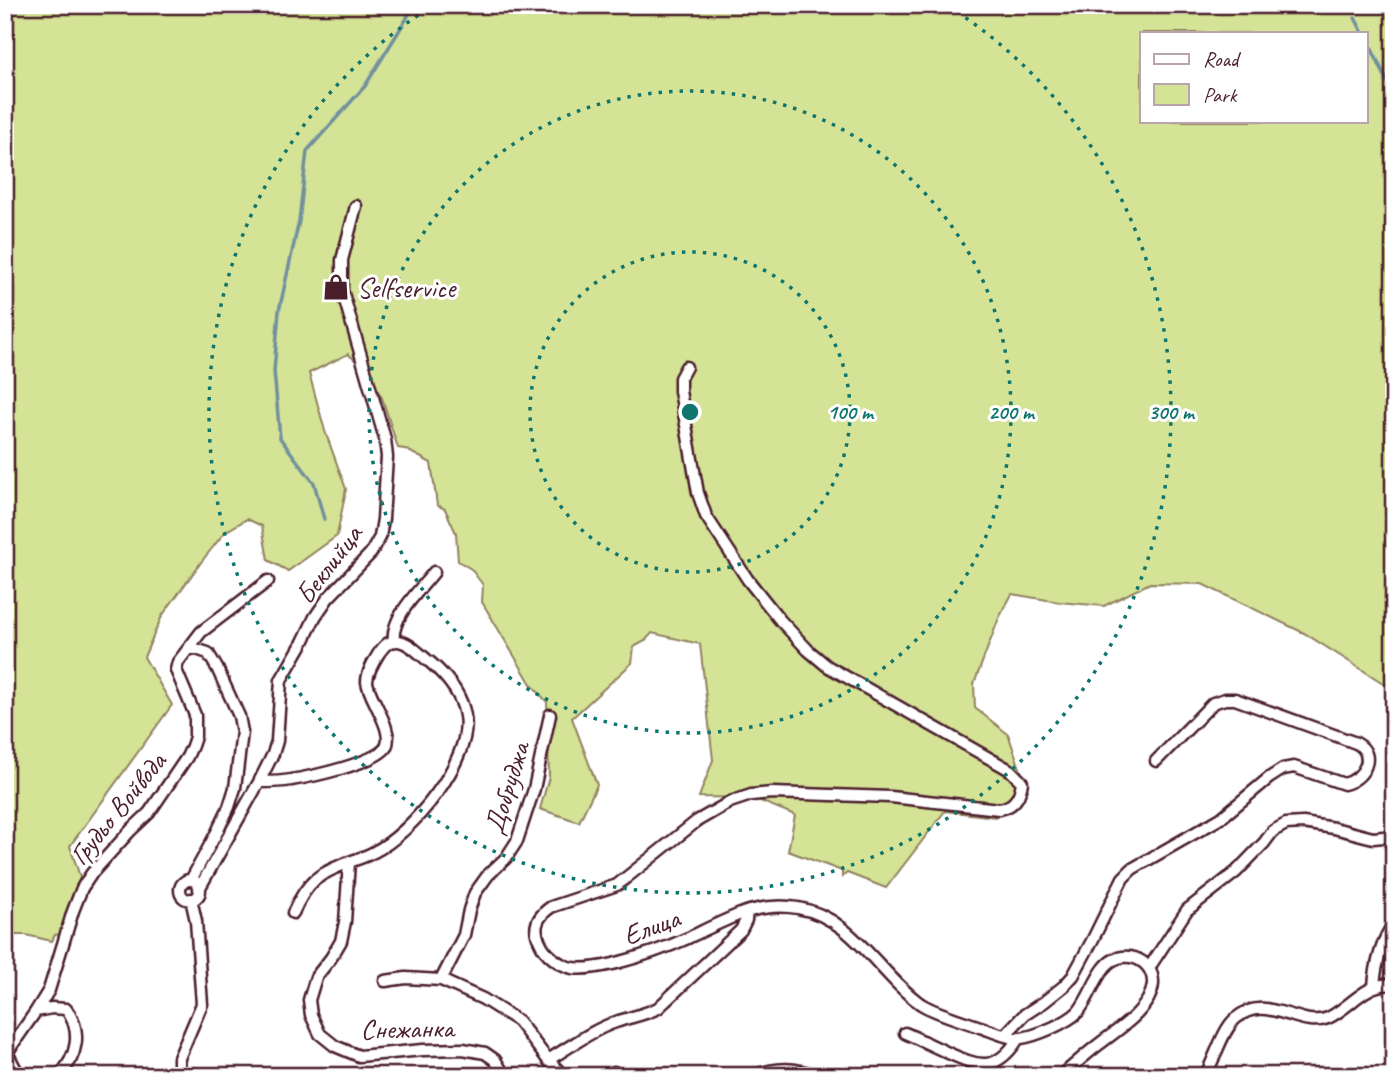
<svg xmlns="http://www.w3.org/2000/svg" width="1399" height="1081" font-family="Caveat,sans-serif">
  <style>
    .green { fill: #d5e396; stroke: #908160; stroke-width: 2; fill-rule: evenodd }
    .lines { fill: none; stroke-linecap: round; stroke-linejoin: round }
    .stream { stroke: #72919d; stroke-width: 3.5 }
    .street-casing { stroke: #4a1f2b; stroke-width: 15 }
    .secondary-casing { stroke: #4a1f2b; stroke-width: 19 }
    .street { stroke: #fff; stroke-width: 10 }
    .secondary { stroke: #fff; stroke-width: 14 }
    .ring { fill: none; stroke: #0f766e; stroke-width: 3.5; stroke-dasharray: 3.5 7 }
    .labels { text-anchor: middle; stroke-width: 6; stroke-linejoin: round; paint-order: stroke }
    .poi-label { font-size: 28px; fill: #4a1f2b; stroke: #fff; text-anchor: start }
    .street-label { font-size: 28px; fill: #4a1f2b; stroke: #fff }
    .centre { fill: #0f766e; stroke: #fff; stroke-width: 3.5 }
    .ring-label { font-size: 21px; text-anchor: middle; font-weight: bold; fill: #0f766e; stroke: #fff; stroke-width: 6; stroke-linejoin: round; paint-order: stroke }
  </style>
  <rect width="100%" height="100%" fill="#fff"/>
  <filter id="ink" filterUnits="userSpaceOnUse"><feTurbulence type="fractalNoise" baseFrequency=".0143" numOctaves="2"/><feDisplacementMap in="SourceGraphic" scale="14" xChannelSelector="R" yChannelSelector="G"/><feConvolveMatrix kernelMatrix="1 2 1 2 8 2 1 2 1" color-interpolation-filters="sRGB"/></filter>
  <g filter="url(#ink)">
    <path class="green" d="M5 5H1394V690L1304 633 1202 584 1150 583 1104 606 1059 602 1012 594 999 618 974 684 975 708 1008 734 1028 791 995 817 945 811 886 888 847 873 842 877V871L788 851 795 815 753 798 699 797 713 760 700 644 652 633 645 641 634 647 632 663 572 718 597 785 579 822 540 809 549 777 547 702 531 684 482 602 483 585 471 569 458 561 456 533 445 509 437 505 431 463 405 449 398 448 382 398 364 368 348 354 309 373 325 431 346 489 337 536 288 571 268 560 262 526 247 519 225 532 202 561 162 616 144 657 172 705 70 846 80 877 60 934 55 935 52 941 26 935H14L5 922ZM1142 33H1366V121H1142Z"/>
    <g class="lines">
      <path class="stream" d="M1355 18 1363 33
        M1366 37 1391 89 1394 90
        M324 519 314 483 280 438 274 371 279 311 299 221 307 151 365 86 407 18 412 5"/>
      <g class="street-casing">
        <path id="street" d="M686 367 680 378V391L698 493 706 516 748 580 780 620 808 650 827 666 1010 770 1022 782C1020 797 1014 807 999 809L891 797 772 793 751 795 730 802 697 821 617 885 551 907C538 916 532 927 540 942 545 954 559 965 572 968 586 970 600 967 613 964 640 957 664 949 688 938 707 929 726 919 746 912 762 907 782 905 798 908 853 917 879 975 921 1004 935 1013 964 1021 980 1027 990 1030 1011 1040 1021 1038 1036 1036 1067 1023 1078 1012 1089 999 1094 980 1105 967 1121 947 1154 958 1153 984 1151 1010 1116 1031 1098 1045 1085 1055 1073 1066 1061 1076
          M394 641C390 618 420 590 434 572
          M188 649 201 632 268 581
          M259 782C270 782 281 782 291 780 310 777 376 763 386 747 395 731 369 698 367 682 367 672 374 661 379 653 384 646 387 642 396 641 408 640 421 656 431 663 446 676 462 695 465 716 473 760 411 834 374 852 367 856 358 859 349 862L345 922 341 941 331 958 316 977 309 1000 311 1015 320 1034 335 1046 359 1056 423 1050 463 1049 485 1053 495 1060 505 1076
          M180 890a10 10 0 1 1 20 0a10 10 0 1 1-20 0Z
          M199 889 259 782 273 754 277 741 281 680 303 642 315 617 328 598 371 553 380 537 383 519 387 457 385 439 342 290V260L356 206
          M293 913C308 880 317 875 349 862
          M1149 968 1187 910 1236 872 1264 843 1273 831 1286 824 1303 823 1334 828 1373 838 1394 836
          M441 980 464 935 469 910 475 893 488 875 506 858 517 841 534 789 550 715
          M385 981 406 978 441 980 483 999 518 1021 548 1060 564 1076
          M1374 987C1375 968 1382 938 1394 924
          M36 1011 49 990 73 911 82 888 92 873 131 830 149 813 187 757 192 746 195 737V715L176 670 178 662 188 649H196L208 653 217 668 239 716 242 732 235 788 229 807 217 832 191 880
          M905 1033C919 1039 933 1046 946 1052 979 1067 996 1073 1018 1039
          M1005 1035 1024 1015 1044 1002 1064 986 1073 976 1093 939 1123 878 1132 869 1221 818 1269 778 1283 769 1294 767 1344 784C1363 780 1378 755 1356 743L1235 699H1225L1213 703 1156 761
          M6 1054 36 1011 52 1008 66 1009C83 1031 77 1057 59 1076
          M548 1060C570 1047 592 1030 616 1022 630 1017 644 1015 658 1008L741 930 746 920 747 912
          M179 1076V1058L202 1004 196 921 191 899
          M605 1076 614 1072
          M754 1076C777 1066 796 1068 819 1076
          M1205 1076C1215 1059 1222 1031 1235 1019 1266 991 1299 1030 1328 1018 1351 1007 1366 981 1394 985"/>
      </g>
      <g class="secondary-casing">
        <path id="secondary" d="M5 1053 17 1076"/>
      </g>
      <use href="#street" class="street"/>
      <use href="#secondary" class="secondary"/>
    </g>
  </g>
  <g class="ring">
    <circle cx="690" cy="412" r="160"/>
    <circle cx="690" cy="412" r="321"/>
    <path d="M948 6A481 481 0 1 1 432 6"/>
  </g>
  <defs>
    <g id="shop-bare" transform="scale(2.1)"><path d="M-5-2.5h2.3a2.7 3.5 0 0 1 5.4 0H5L5.5 6h-11ZM-1.5-2.5h3a1.5 2.3 0 0 0-3 0Z" fill="#4a1f2b" stroke="#fff" stroke-width="2.5" paint-order="stroke"/></g>
  </defs>
  <g fill-rule="evenodd">
    <use href="#shop-bare" x="336" y="287"/>
  </g>
  <g class="labels">
    <g class="poi-label">
      <text x="357" y="297">Selfservice</text>
    </g>
    <g class="street-label">
      <text transform="translate(328 564) rotate(-53)" y="10">Беклийца</text>
      <text transform="translate(506 788) rotate(-73)" y="10">Добруджа</text>
      <text transform="translate(117 808) rotate(-51)" y="10">Грудьо Войвода</text>
      <text transform="translate(651 926) rotate(-20)" y="10">Елица</text>
      <text transform="translate(407 1028) rotate(-1)" y="10">Снежанка</text>
    </g>
  </g>
  <circle cx="690" cy="412" r="10" class="centre"/>
  <g class="ring-label">
    <text x="850" y="419">100 m</text>
    <text x="1011" y="419">200 m</text>
    <text x="1171" y="419">300 m</text>
  </g>
  <rect width="1399" height="1081" fill="none" stroke="#fff" stroke-width="28"/>
  <rect x="14" y="14" width="1371" height="1053" fill="none" stroke="#4a1f2b" stroke-width="2.5" filter="url(#ink)"/>
  <rect x="1140" y="32" width="228" height="91" fill="#ffffff" stroke="#b7a5aa" stroke-width="2"/>
  <rect x="1154" y="54" width="35" height="10" fill="#ffffff" stroke="#b7a5aa" stroke-width="2"/>
  <text x="1203" y="66" font-size="21" fill="#4a1f2b">Road</text>
  <rect x="1154" y="84" width="35" height="21" fill="#d5e396" stroke="#b7a5aa" stroke-width="2"/>
  <text x="1203" y="102" font-size="21" fill="#4a1f2b">Park</text>
</svg>
